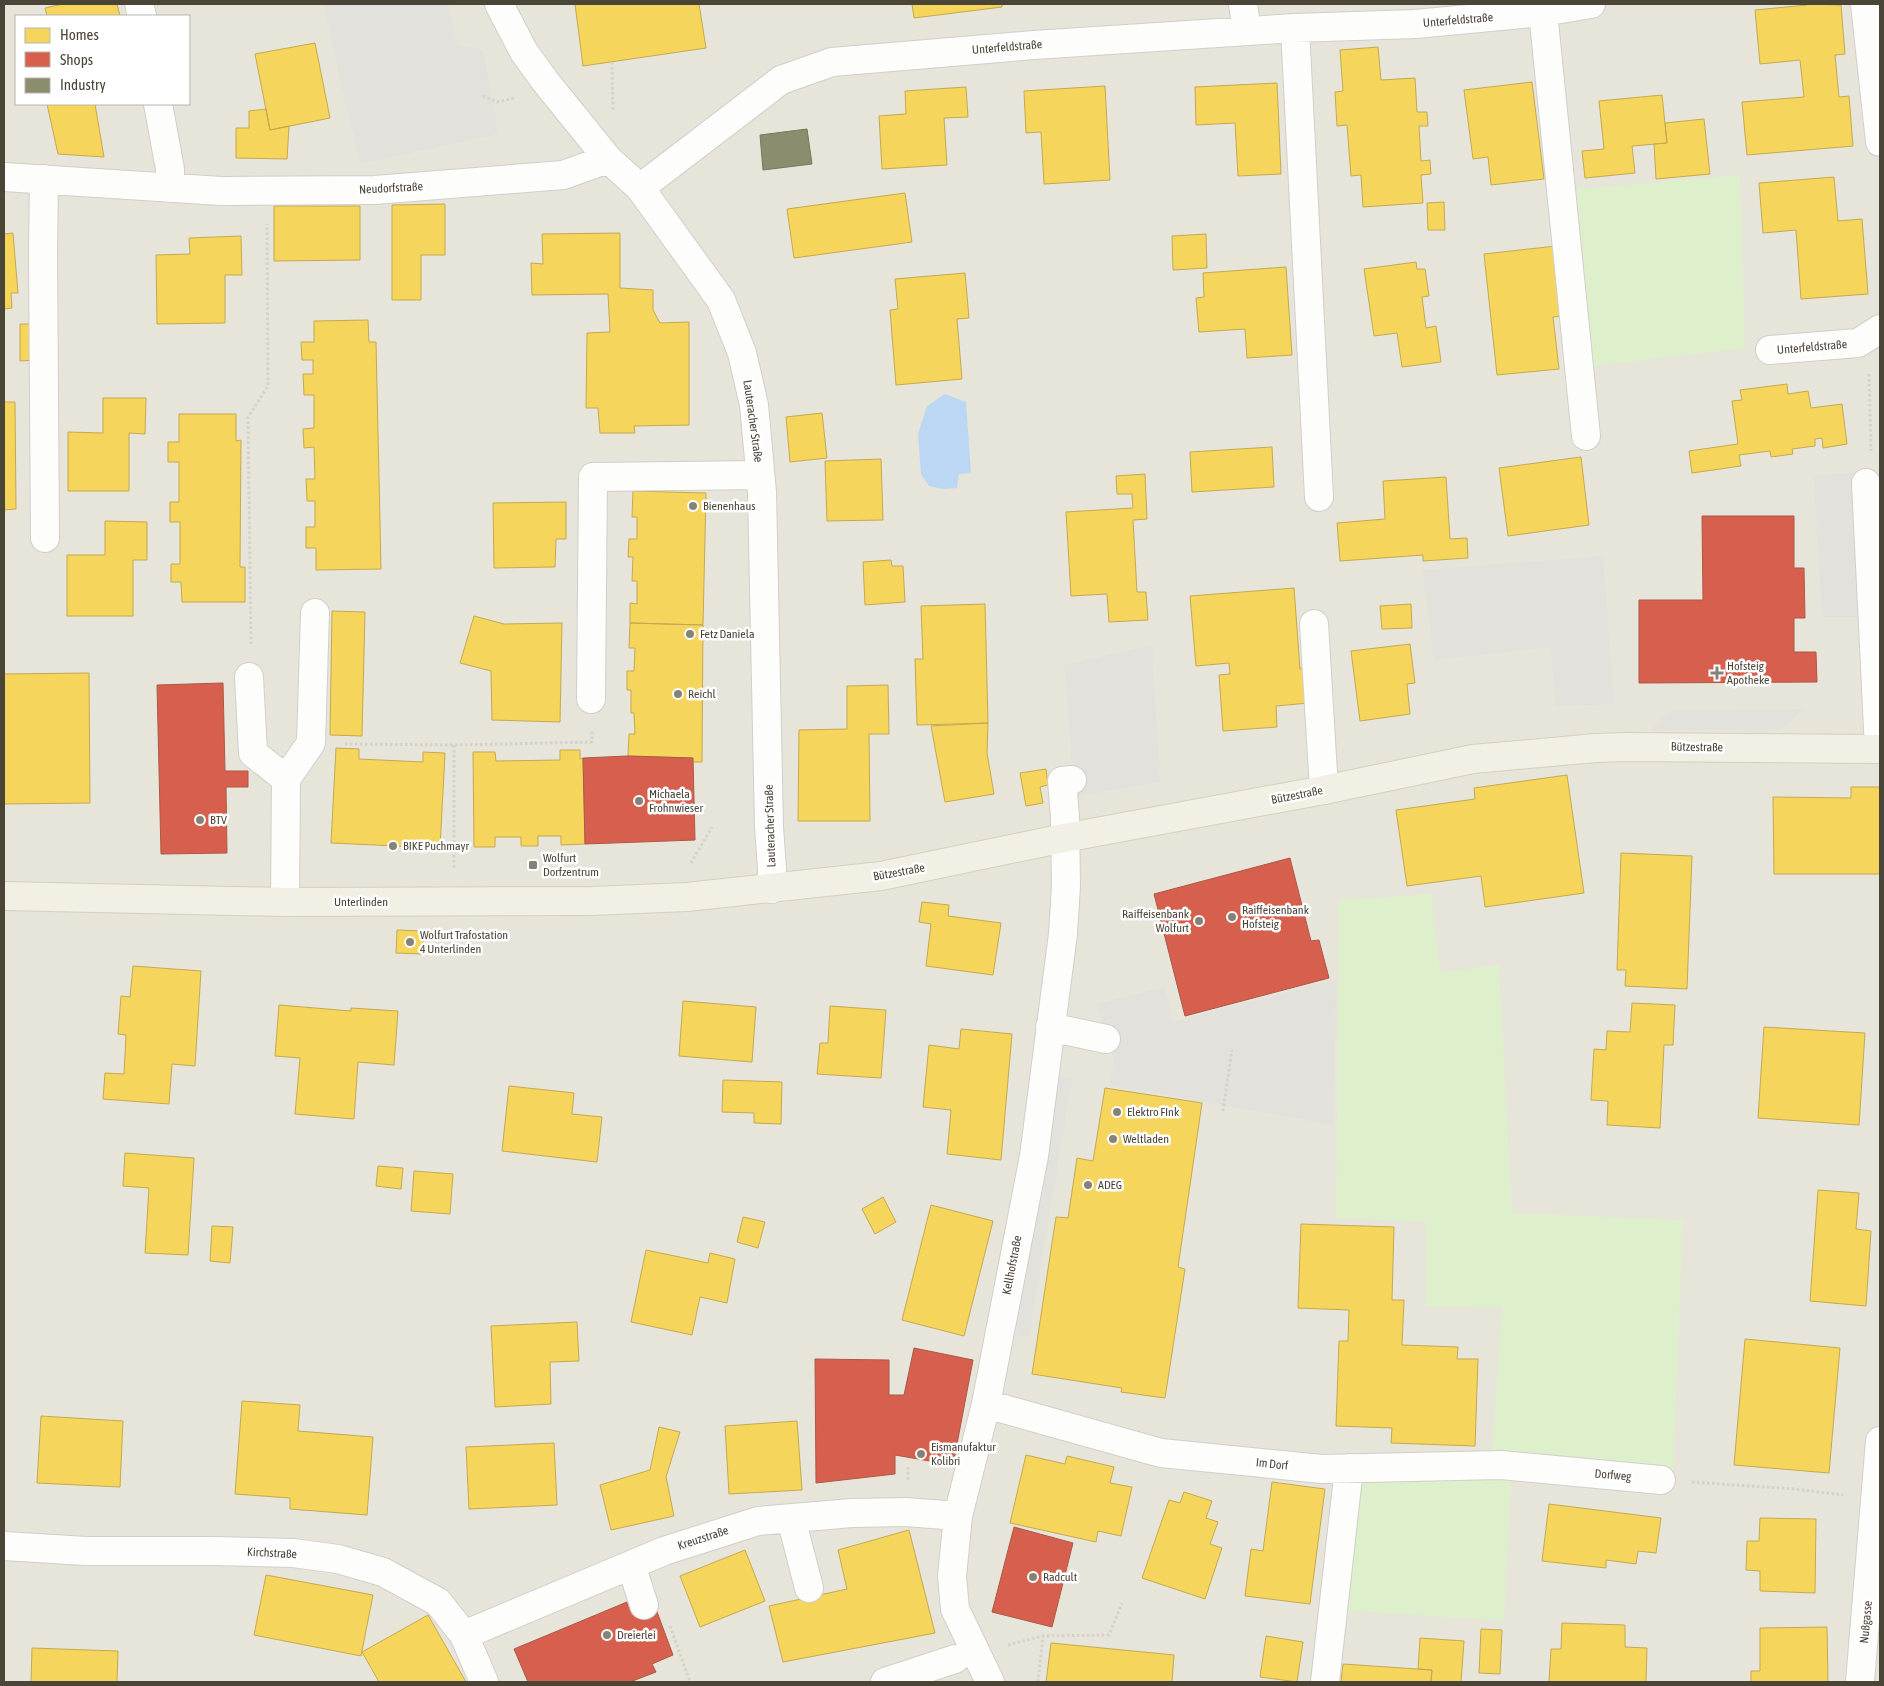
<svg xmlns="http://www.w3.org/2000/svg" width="1884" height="1686" font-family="'Asap Condensed',sans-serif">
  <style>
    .residential { fill: #e7e4da; fill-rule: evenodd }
    .green { fill: #deefcb }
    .parking { fill: #e2e1dc }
    .water { fill: #bbd7f3 }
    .homes { fill: #f6d55c; stroke: #c3aa51 }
    .shops { fill: #d6604d; stroke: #ac5846 }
    .industry { fill: #8c8c6e; stroke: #78775e }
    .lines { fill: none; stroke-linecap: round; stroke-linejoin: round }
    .minor-casing { stroke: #d1cfca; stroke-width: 30 }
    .major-casing { stroke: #d6d0b9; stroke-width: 30 }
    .path { stroke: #d3d2cb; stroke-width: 3; stroke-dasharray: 2.5 2.5; stroke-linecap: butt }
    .minor { stroke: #fdfdfc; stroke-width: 28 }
    .major { stroke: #f2efe5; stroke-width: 28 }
    .poi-dot { fill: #868277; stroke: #fff; stroke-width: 2 }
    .labels { text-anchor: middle; stroke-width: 5; stroke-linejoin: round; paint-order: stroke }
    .street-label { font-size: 12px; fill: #4b4537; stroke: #fff }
    .poi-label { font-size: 12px; fill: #4b4537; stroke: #fff; text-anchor: start }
  </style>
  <rect width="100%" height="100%" fill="#f3f2ed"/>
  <path class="residential" d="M4 4H1880V1682H4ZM16 16H189V104H16Z"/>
  <path class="green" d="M1740 175 1745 348 1593 366 1577 189Z
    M1431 894 1440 972 1499 965 1512 1213 1683 1220 1673 1474 1512 1462 1504 1621 1340 1610 1355 1473 1491 1474 1502 1308 1426 1306V1222L1336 1218 1339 900Z"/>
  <path class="parking" d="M323 4H448L457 45 483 50 498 134 360 164Z
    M1857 472 1864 617H1822L1814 476Z
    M1603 556 1614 704 1556 706 1551 647 1434 660 1423 570Z
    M1152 645 1160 782 1074 797 1065 665Z
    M1804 709 1781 729 1650 730 1672 710Z
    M1336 979 1333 1125 1110 1085 1114 1060 1096 1004 1164 987 1173 1022Z
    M1060 1075 1072 1078 1029 1337 1016 1335Z"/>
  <path class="water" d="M945 394 966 402 971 473 959 474 957 488 943 489 929 486 921 474 918 434 927 406Z"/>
  <path class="homes" d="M63 4H117L120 16H47L45 8Z
    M575 4H699L706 48 583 66Z
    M912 4H1002V7L914 18Z
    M1807 4 1841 5 1845 54 1835 55 1839 97 1849 96 1853 146 1747 155 1742 102 1804 97 1800 60 1760 64 1755 10 1807 5Z
    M315 43 330 118 270 130 255 54Z
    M1378 47 1381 80 1415 78 1417 112H1427L1428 126H1419L1421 161 1430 160 1431 174 1421 175 1423 203 1363 207 1361 175 1351 176 1347 125 1337 126 1335 92 1343 91 1340 50Z
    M1532 82 1544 179 1491 185 1488 157 1473 159 1464 90Z
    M1277 83 1281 174 1238 176 1235 123 1196 125 1195 87Z
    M1105 86 1110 180 1044 184 1041 132 1026 133 1024 91Z
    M966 87 968 117 944 118 947 165 882 169 879 116 906 114 905 91Z
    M1662 95 1667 143 1632 146 1635 173 1585 178 1582 151 1604 149 1599 101Z
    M47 104H95L104 157 58 154Z
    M266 109 270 130 289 126 287 159 236 158V128H249V111Z
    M1704 119 1710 174 1656 179 1654 144 1667 143 1665 123Z
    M1834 177 1838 221 1862 219 1868 294 1801 299 1796 230 1763 233 1759 183Z
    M905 193 912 242 794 258 787 209Z
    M1444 202 1445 230H1428L1427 203Z
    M445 204V255H421V300H392V205Z
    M274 206H360V260L274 261Z
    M13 233 18 293H11L12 308 4 309V234Z
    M620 233V288L653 290V310L660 323 689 322V425L634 426 635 433H600L598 408H586L587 333 610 332 608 294 532 295 531 263 543 264 542 234Z
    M1206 234 1207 268 1173 270 1172 236Z
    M241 236 242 275H225V323L157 324 156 255 190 254 189 238Z
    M1556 246 1563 316 1553 317 1559 369 1497 375 1484 254Z
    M1416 262 1417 269H1425L1429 296 1422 297 1426 328 1436 326 1441 362 1402 367 1397 333 1374 336 1364 269Z
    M1286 267 1292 355 1247 358 1245 329 1199 332 1196 298 1204 297 1203 273Z
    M965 273 969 318 957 319 962 379 896 385 890 310 898 309 895 279Z
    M368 320 369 342H376L381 569 316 570V548H306V527H315V501H307L306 479H315L314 447 304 448 303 429 314 428V395H304L303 374H313V360H302L301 342H314V321Z
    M20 324H35V360L20 361Z
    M1787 384 1788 394 1808 391 1811 408 1842 404 1847 444 1823 448 1822 438 1815 439V446L1792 449 1793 454 1771 457 1770 451 1739 455 1741 466 1692 473 1689 451 1738 444 1732 401 1742 400 1740 390Z
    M103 398H146L145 434 129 433V491H68V432L103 433Z
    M4 402H15L16 509 4 510Z
    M822 413 827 458 790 462 786 417Z
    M179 414H236V441L241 440 240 567H245V602H182L181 582H171V564H180V522H170V502H179V462H168V442H179Z
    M1272 447 1274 487 1192 492 1190 452Z
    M1581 457 1589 525 1508 536 1499 468Z
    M881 459 883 520 827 521 825 461Z
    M1145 474 1147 519 1133 520 1137 592H1146L1148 620 1109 622 1107 594 1071 596 1066 512 1133 508 1132 494H1117L1116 476Z
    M1446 477 1450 539 1467 538 1468 558 1423 561V555L1340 561 1337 523 1385 519 1383 481Z
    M633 491 706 493 703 625 630 623V603L637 604V581H632L633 557H628L629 539H637V517H632Z
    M566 502V539H556L555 567 494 568 493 503Z
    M105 521 147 522V560H133V616H67V555H105Z
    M891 560 892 566H903L905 602 865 605 863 562Z
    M1294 588 1300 669 1306 668 1309 703 1276 706 1277 727 1223 731 1219 675 1230 674 1229 663 1196 666 1190 596Z
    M985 604 988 723 917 725 915 659H923L921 606Z
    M1411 604 1412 628 1382 629 1380 606Z
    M332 611 365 612 362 736 330 735Z
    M474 616 504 624 562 623 560 722 492 720 491 671 460 663Z
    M630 623 703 625 702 762H692L693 758 628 756 629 734H635L634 713H631V690H627V671H634L635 648H629Z
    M1410 644 1415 683 1407 684 1410 714 1360 721 1351 651Z
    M89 673 90 803 4 804V674Z
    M888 685 889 734H869L870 821H798L799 730 847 729V686Z
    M988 723 987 753 994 794 945 802 931 726Z
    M336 748 359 749V759L423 762V752L445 753 440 848 331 843Z
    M560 750H580V759L583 758 585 844 561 845V836H538V846H521V837H495V847H474L473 752H495L496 761 560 760Z
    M1046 769 1048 785 1040 787 1043 803 1026 806 1020 773Z
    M1567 775 1584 893 1485 907 1481 876 1407 886 1396 810 1475 799 1474 788Z
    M1851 787H1880V874H1774L1773 797 1851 798Z
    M1621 853 1692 856 1687 989 1625 986 1626 970H1617Z
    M922 902 949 905 948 916 1001 923 993 975 926 966 931 924 919 922Z
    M397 930 424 931 423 954 396 953Z
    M431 932H453V939L431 940Z
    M133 966 201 971 195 1066 172 1064 169 1104 103 1099 105 1073 124 1074 126 1035 118 1034 121 996 130 997Z
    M683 1001 756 1007 752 1062 679 1056Z
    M1632 1003 1675 1005 1673 1045H1664L1660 1128 1607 1125 1608 1101 1591 1100 1594 1049 1606 1050 1607 1031 1630 1032Z
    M279 1005 351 1011V1008L398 1011 394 1065 358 1062 354 1119 295 1114 300 1058 275 1056Z
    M830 1006 886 1010 881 1078 817 1074 820 1043H828Z
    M1764 1027 1865 1033 1859 1125 1758 1118Z
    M961 1029 1012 1034 1001 1160 947 1154 951 1110 923 1107 929 1045 959 1049Z
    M723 1080 782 1082 781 1124 754 1123V1113L722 1112Z
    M509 1086 574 1093 572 1114 602 1117 597 1162 502 1151Z
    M1105 1088 1202 1103 1178 1267 1185 1269 1165 1398 1121 1392 1122 1388 1032 1374 1056 1217 1068 1218 1077 1158 1093 1161Z
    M125 1153 194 1158 188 1255 145 1253 149 1188 123 1186Z
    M378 1166 403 1168 401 1189 376 1186Z
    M414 1171 453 1174 450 1214 411 1211Z
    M1818 1190 1859 1193 1856 1229 1871 1231 1866 1306 1810 1301Z
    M883 1197 896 1222 875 1234 862 1209Z
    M931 1205 993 1221 964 1336 902 1320Z
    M743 1217 765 1222 758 1248 737 1242Z
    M1301 1224 1394 1227 1392 1300H1404L1402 1345 1458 1347 1457 1359H1478L1475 1446 1391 1443 1392 1428 1336 1426 1339 1341H1348L1349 1310 1298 1308Z
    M212 1226 233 1227 230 1263 210 1261Z
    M646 1250 708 1263 710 1253 735 1259 727 1303 700 1297 692 1335 631 1322Z
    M577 1322 579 1361 550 1362 551 1404 495 1407 491 1326Z
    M1745 1339 1840 1348 1829 1473 1734 1465Z
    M242 1401 300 1405 298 1431 373 1437 367 1515 290 1509V1498L235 1494Z
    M41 1416 123 1421 120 1487 37 1483Z
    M797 1421 802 1490 729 1494 725 1426Z
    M659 1427 680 1432 666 1477 674 1516 611 1530 600 1485 650 1470Z
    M554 1443 557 1505 469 1509 466 1447Z
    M1026 1455 1065 1464 1067 1456 1114 1467 1110 1483 1132 1487 1121 1536 1098 1531 1096 1542 1010 1523Z
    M1272 1482 1325 1489 1310 1604 1245 1596 1251 1549 1263 1551Z
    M1184 1492 1212 1501 1206 1518 1218 1522 1210 1544 1222 1548 1205 1599 1142 1578 1169 1500 1180 1503Z
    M1549 1504 1661 1518 1656 1553 1638 1551 1636 1564 1606 1560V1568L1542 1561Z
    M1760 1518 1816 1519 1815 1593 1760 1591V1571L1746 1570 1747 1541H1759Z
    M909 1530 935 1633 783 1662 769 1606 847 1589 838 1550Z
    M745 1550 765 1601 700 1627 680 1576Z
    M266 1575 373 1595 361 1656 254 1635Z
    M428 1615 466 1682H379L362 1652Z
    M1562 1623 1625 1625V1647L1647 1648 1646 1682H1549L1551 1649H1561Z
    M1827 1627 1828 1682H1751V1671H1760V1628Z
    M1481 1629 1502 1630 1500 1674 1479 1673Z
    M1266 1636 1303 1642 1297 1682 1260 1677Z
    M1420 1638 1464 1641 1461 1682H1431L1432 1670 1418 1669Z
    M1051 1643 1174 1655 1172 1682H1046Z
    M32 1648 118 1651 117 1682H31Z
    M1343 1664 1432 1670 1431 1682H1341Z"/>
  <path class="shops" d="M1702 516H1794V568H1804L1805 618H1794V652H1816L1817 682 1639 683V600H1703Z
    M223 683 225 771H248V787H226L227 853 161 854 157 685Z
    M628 756 693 758 695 840 585 844 583 758Z
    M1290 858 1311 941 1319 940 1329 978 1185 1016 1154 894Z
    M914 1348 973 1360 953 1465 895 1455V1474L816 1483 815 1359 889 1360V1395H904Z
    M1014 1527 1073 1543 1052 1627 992 1612Z
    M653 1601 673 1655 652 1664 656 1672 630 1682H528L514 1649 627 1602 631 1611Z"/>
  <path class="industry" d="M807 129 812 164 763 170 760 135Z"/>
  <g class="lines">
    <g class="minor-casing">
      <path id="minor" d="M139 4 142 16
        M499 4 524 52 545 81 608 159 640 188 721 300 742 353 754 405 762 492 769 827 772 869 771 889
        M1243 4 1247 31
        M1865 4 1880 142
        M1543 12 1586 436
        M1295 28 1319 497
        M158 104 170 169V188
        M4 177 221 191 375 190 563 175 608 159
        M44 179 43 253 45 538
        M640 188 781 80 832 62 1034 45 1295 28 1415 24 1543 12 1591 4
        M1770 350 1858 343 1880 329
        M1866 483 1879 749
        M1314 624 1324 790
        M249 677 253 753 286 779
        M591 699 593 477 760 475
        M285 902 286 779 311 743 315 613
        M1050 1027 1106 1039
        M986 1404 1161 1453 1322 1469 1501 1465 1661 1480
        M791 1518 809 1588
        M4 1546 86 1551H213L293 1553 338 1559 383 1572 438 1602 464 1635 484 1682
        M631 1565 644 1605
        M464 1635 664 1551 758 1521 852 1513 906 1512 958 1516
        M885 1682 955 1659
        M990 1682 955 1609 952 1576 958 1516 986 1404 1034 1156 1063 934 1066 886 1065 817 1062 781 1072 780
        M1325 1682 1349 1468
        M1860 1682 1880 1441"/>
    </g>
    <g class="major-casing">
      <path id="major" d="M4 896 285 902 591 901 687 897 881 876 1064 838 1324 790 1473 759 1596 748 1628 747 1880 749"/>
    </g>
    <path class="path" d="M612 62 613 111
      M483 96 497 102 515 98
      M1869 374 1871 451
      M251 644 248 417 268 386 267 224
      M345 744 454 745 592 742V730
      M454 745V870
      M691 863 712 827
      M1223 1111 1232 1050
      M908 1467V1481
      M1692 1482 1795 1489 1843 1495
      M670 1626 690 1682
      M1008 1645 1043 1636 1109 1635 1122 1603
      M1038 1682 1043 1636"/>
    <use href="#minor" class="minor"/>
    <use href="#major" class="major"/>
  </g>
  <g class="poi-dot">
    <circle cx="693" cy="506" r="5"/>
    <circle cx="690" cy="634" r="5"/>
    <path d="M1714.5 665.5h5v5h5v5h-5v5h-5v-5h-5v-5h5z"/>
    <circle cx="678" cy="694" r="5"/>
    <circle cx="639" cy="801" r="5"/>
    <circle cx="200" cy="820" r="5"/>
    <circle cx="393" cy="846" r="5"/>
    <rect x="528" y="860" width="10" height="10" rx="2.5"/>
    <circle cx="1232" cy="917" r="5"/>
    <circle cx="1199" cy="921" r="5"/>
    <circle cx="410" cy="942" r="5"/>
    <circle cx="1117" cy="1112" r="5"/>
    <circle cx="1113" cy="1139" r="5"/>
    <circle cx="1088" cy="1185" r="5"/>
    <circle cx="921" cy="1454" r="5"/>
    <circle cx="1033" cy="1577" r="5"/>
    <circle cx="607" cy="1635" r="5"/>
  </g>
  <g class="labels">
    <g class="street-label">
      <text transform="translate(1458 20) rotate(-5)" y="4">Unterfeldstraße</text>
      <text transform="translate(1007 47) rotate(-5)" y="4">Unterfeldstraße</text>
      <text transform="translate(391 188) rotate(-3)" y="4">Neudorfstraße</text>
      <text transform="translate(1812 347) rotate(-5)" y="4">Unterfeldstraße</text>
      <text transform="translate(753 421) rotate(82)" y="4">Lauteracher Straße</text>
      <text transform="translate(1697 747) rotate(1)" y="4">Bützestraße</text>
      <text transform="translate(1297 795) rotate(-11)" y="4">Bützestraße</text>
      <text transform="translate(770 826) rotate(-92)" y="4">Lauteracher Straße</text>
      <text transform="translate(899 872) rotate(-10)" y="4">Bützestraße</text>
      <text x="361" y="906">Unterlinden</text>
      <text transform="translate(1012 1265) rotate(-79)" y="4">Kellhofstraße</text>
      <text transform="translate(1272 1464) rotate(6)" y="4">Im Dorf</text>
      <text transform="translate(1613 1475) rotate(5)" y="4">Dorfweg</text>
      <text transform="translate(703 1538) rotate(-18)" y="4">Kreuzstraße</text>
      <text transform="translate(272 1553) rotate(3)" y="4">Kirchstraße</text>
      <text transform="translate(1866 1622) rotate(-85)" y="4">Nußgasse</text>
    </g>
    <g class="poi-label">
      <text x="703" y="510">Bienenhaus</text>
      <text x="700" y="638">Fetz Daniela</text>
      <text x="1727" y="670">Hofsteig<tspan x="1727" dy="14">Apotheke</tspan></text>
      <text x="688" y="698">Reichl</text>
      <text x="649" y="798">Michaela<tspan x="649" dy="14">Frohnwieser</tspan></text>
      <text x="210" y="824">BTV</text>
      <text x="403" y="850">BIKE Puchmayr</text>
      <text x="543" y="862">Wolfurt<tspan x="543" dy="14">Dorfzentrum</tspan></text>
      <text x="1242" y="914">Raiffeisenbank<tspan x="1242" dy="14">Hofsteig</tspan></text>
      <text x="1189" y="918" text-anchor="end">Raiffeisenbank<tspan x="1189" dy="14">Wolfurt</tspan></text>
      <text x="420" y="939">Wolfurt Trafostation<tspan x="420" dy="14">4 Unterlinden</tspan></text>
      <text x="1127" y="1116">Elektro FInk</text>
      <text x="1123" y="1143">Weltladen</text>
      <text x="1098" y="1189">ADEG</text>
      <text x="931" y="1451">Eismanufaktur<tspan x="931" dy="14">Kolibri</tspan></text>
      <text x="1043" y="1581">Radcult</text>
      <text x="617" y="1639">Dreierlei</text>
    </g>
  </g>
  <rect width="1884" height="1686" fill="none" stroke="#4b4537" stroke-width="10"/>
  <rect x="15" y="15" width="175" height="90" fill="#ffffff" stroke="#b7b5af"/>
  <rect x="25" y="28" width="25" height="15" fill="#f6d55c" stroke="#b7b5af"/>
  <text x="60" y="40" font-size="15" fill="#4b4537">Homes</text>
  <rect x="25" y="52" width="25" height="15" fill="#d6604d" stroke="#b7b5af"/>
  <text x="60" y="65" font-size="15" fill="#4b4537">Shops</text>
  <rect x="25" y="78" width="25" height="15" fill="#8c8c6e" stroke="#b7b5af"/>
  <text x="60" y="90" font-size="15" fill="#4b4537">Industry</text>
</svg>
